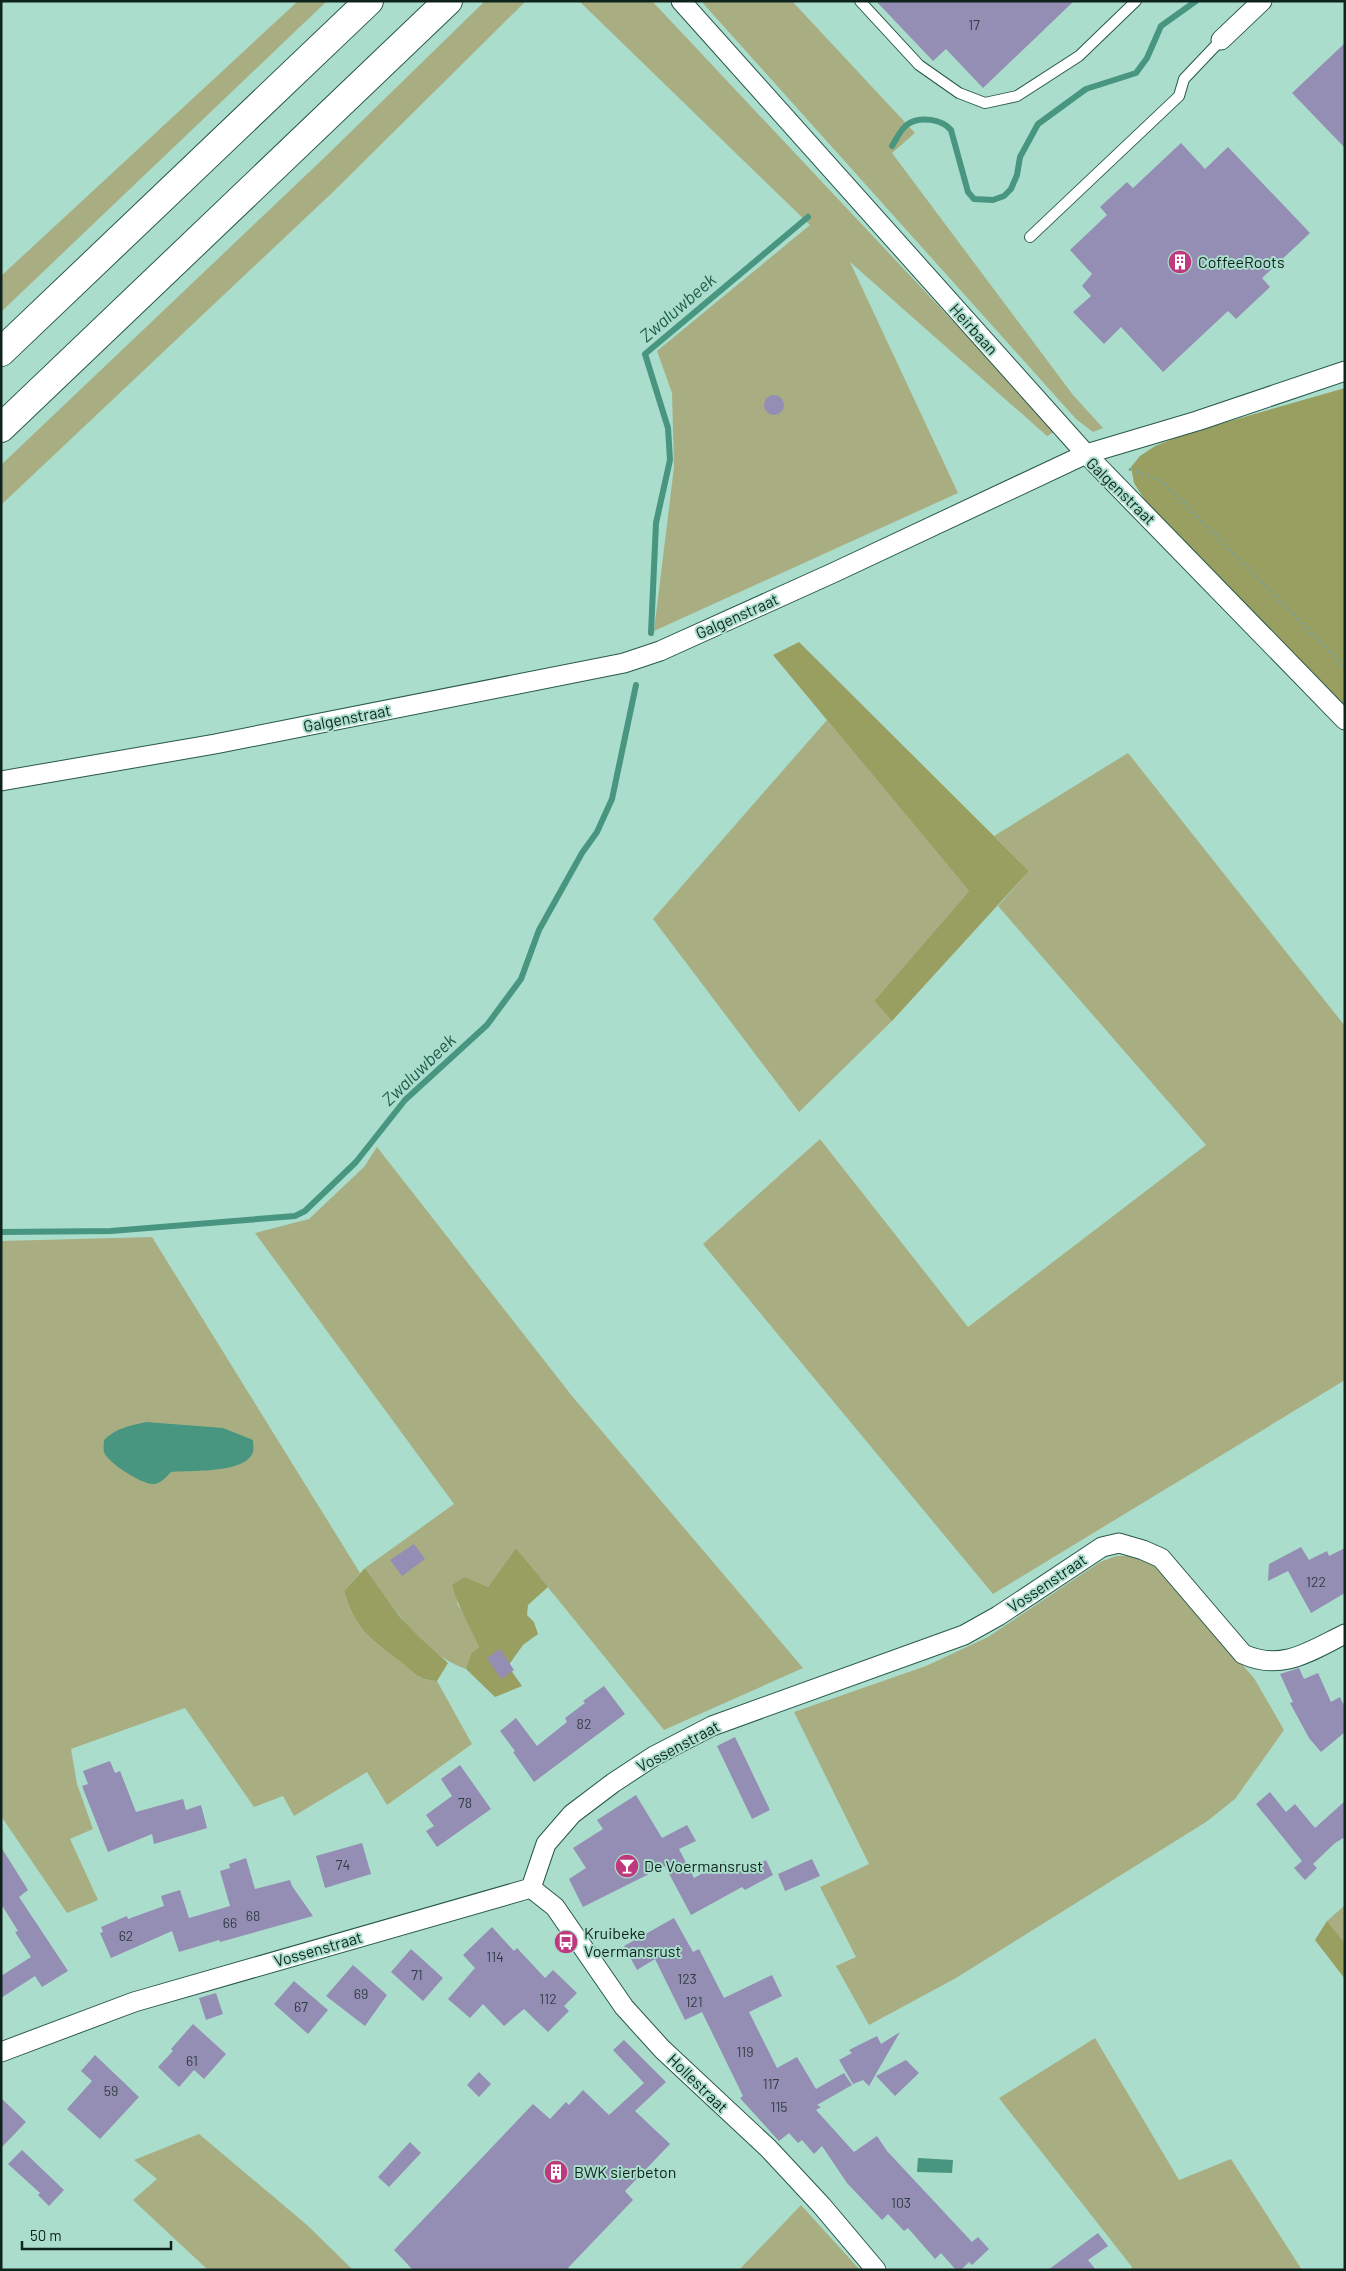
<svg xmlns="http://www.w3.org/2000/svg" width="1346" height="2271" font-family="Barlow,sans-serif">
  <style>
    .green { fill: #a9ae82 }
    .forest { fill: #999e61 }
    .water { fill: #489580 }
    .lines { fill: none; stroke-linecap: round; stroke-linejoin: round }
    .stream { stroke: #489580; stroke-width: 6 }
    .building { fill: #948db4 }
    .lane-casing { stroke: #28584a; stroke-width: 12 }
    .street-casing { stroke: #28584a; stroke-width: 21 }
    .highway-casing { stroke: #28584a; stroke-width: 30 }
    .path { stroke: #79a295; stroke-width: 3; stroke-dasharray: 2.5 4; stroke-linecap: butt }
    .lane { stroke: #fff; stroke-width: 10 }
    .street { stroke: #fff; stroke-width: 19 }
    .highway { stroke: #fff; stroke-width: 28 }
    .labels { text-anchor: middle; stroke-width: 4; stroke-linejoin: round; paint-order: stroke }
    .number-label { font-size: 14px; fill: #303e43 }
    .poi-label { font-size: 16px; fill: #0f231d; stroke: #adc; text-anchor: start }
    .street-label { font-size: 16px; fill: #0f231d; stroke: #adc }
    .water-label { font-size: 18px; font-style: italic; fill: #1e5b4b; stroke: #adc }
  </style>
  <rect width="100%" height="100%" fill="#adc"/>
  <path class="green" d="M298 1H327L1 312V276Z
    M485 1H526L333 192 1 505V465L325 157Z
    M579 1H652L1056 431 1047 436 850 262 958 493 654 631 674 467 672 393 657 351 810 225Z
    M701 1H792L915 133 892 153 1073 395 1103 428 1093 432 1076 419Z
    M827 720 969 891 874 1001 892 1021 799 1112 653 919Z
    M1128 753 1345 1026V1380L993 1594 703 1244 820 1139 968 1327 1206 1145 998 906 1029 871 994 836Z
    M377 1147 572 1396 803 1668 664 1730 516 1548 488 1587 465 1577 457 1603 470 1625 479 1647 471 1653 466 1669C421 1654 392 1605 365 1568L454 1504 255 1233 309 1219 364 1167Z
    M152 1237 360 1573 344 1591C355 1630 372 1641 404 1664 419 1676 416 1679 437 1681L472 1744 387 1805 367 1772 294 1816 283 1796 254 1807 185 1708 71 1749 77 1784 93 1829 70 1839 98 1900 67 1913 1 1816V1241Z
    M1116 1556H1137L1154 1566 1254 1678 1284 1730 1235 1799 1206 1822 956 1978 869 2025 836 1966 856 1957 820 1887 869 1864 794 1712 926 1666 988 1637 1100 1562Z
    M1345 1905V1943L1327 1921Z
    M1095 2038 1179 2180 1231 2159 1302 2270H1130L1132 2267 999 2098Z
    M199 2134 307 2225 353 2270H208L133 2200 157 2179 134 2160Z
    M801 2205 860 2270H739Z"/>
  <path class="forest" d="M1345 388V707L1146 502 1134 483 1131 467 1140 456 1155 446 1185 434Z
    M799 642 1029 871 892 1021 874 1001 969 891 773 655Z
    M516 1548 548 1587 528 1605 527 1615 534 1622 538 1634 523 1645 508 1666 522 1686 495 1697 466 1669 471 1653 479 1647C470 1626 458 1607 452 1585L465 1577 488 1587Z
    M365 1568 400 1617 419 1637 448 1663 437 1681C415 1679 417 1674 401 1662 370 1639 355 1629 344 1591Z
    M1327 1921 1345 1943V1979L1315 1940Z"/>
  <path class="water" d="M146 1422 223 1428 253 1440C253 1444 254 1449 253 1452 246 1474 189 1470 171 1472 166 1477 160 1485 152 1484 140 1483 108 1463 104 1452 103 1449 104 1444 104 1440 116 1428 129 1426 146 1422Z
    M918 2158 953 2160 952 2173 917 2172Z"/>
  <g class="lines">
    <path class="stream" d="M892 146C896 140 901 128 908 124 920 116 942 119 951 130L968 192 974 199 993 200 1004 196 1011 189 1017 175 1020 157 1038 124 1086 89 1136 73 1147 58 1161 26 1196 1
      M651 633 656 523 670 460 668 428 645 354 808 217
      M1 1232 111 1231 295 1216 305 1211 356 1162 405 1100 487 1025 521 979 539 930 582 853 597 832 612 799 636 685"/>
  </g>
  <path class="building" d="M876 1H1074L983 88 946 49 933 61Z
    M1345 43V148L1292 93Z
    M1181 143 1205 169 1228 147 1310 233 1262 278 1270 287 1236 319 1228 311 1163 372 1121 327 1104 344 1073 312 1091 296 1082 286 1092 274 1070 250 1107 215 1100 207 1127 182 1133 188Z
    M764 405a10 10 0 1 1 20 0a10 10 0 1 1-20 0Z
    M414 1544 425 1559 402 1576 390 1560Z
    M1301 1547 1309 1560 1327 1551 1329 1556 1345 1548V1593L1311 1613 1288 1571 1268 1581 1269 1564Z
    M500 1649 514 1670 501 1679 487 1658Z
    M1299 1668 1304 1679 1318 1673 1331 1702 1340 1697 1345 1708V1732L1321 1752 1309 1738 1290 1703 1293 1702 1280 1674Z
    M604 1686 625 1714 534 1782 513 1752 515 1751 500 1731 516 1718 537 1746 567 1722 565 1718 585 1703 583 1701Z
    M735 1737 770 1810 752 1819 717 1746Z
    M110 1761 115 1773 120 1771 136 1812 183 1799 186 1810 201 1805 207 1828 154 1844 152 1834 108 1852 82 1786 88 1784 83 1771Z
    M460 1765 491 1809 437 1847 426 1831 434 1826 426 1815 452 1796 441 1779Z
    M1270 1792 1286 1812 1295 1804 1315 1828 1345 1801V1837L1335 1843 1313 1864 1317 1868 1305 1880 1294 1868 1302 1861 1256 1804Z
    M636 1795 662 1838 687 1825 696 1841 679 1849 694 1878 724 1861 730 1871 733 1869 735 1873 743 1869 744 1872 766 1860 773 1875 745 1890 742 1887 691 1915 665 1866 583 1907 569 1879 586 1868 573 1848 603 1829 597 1820Z
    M362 1843 371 1874 325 1888 316 1856Z
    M1 1847 28 1890 19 1897 68 1971 42 1987 35 1976 1 1998V1976L31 1957 15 1932 18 1931 3 1907 1 1908Z
    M246 1858 255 1889 290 1880 292 1886 313 1916 220 1942 219 1940 179 1952 172 1931 111 1958 100 1933 103 1932 101 1927 127 1916 128 1919 164 1906 161 1896 180 1890 189 1918 230 1906 220 1871 230 1868 229 1864Z
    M812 1859 820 1876 785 1891 778 1874Z
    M674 1918 693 1952 699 1949 724 1998 772 1975 782 1996 749 2012 777 2068 797 2057 816 2089 844 2073 852 2085 817 2105 821 2107 816 2110 854 2152 877 2136 887 2151 972 2242 978 2237 989 2249 972 2265 969 2262 961 2270H956L941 2253 935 2259 908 2228 904 2231 888 2214 882 2220 847 2183 822 2146 814 2154 802 2140 798 2143 789 2133 779 2141 740 2098 743 2096 702 2012 685 2020 655 1959 637 1970 624 1946Z
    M492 1927 514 1951 517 1948 545 1978 553 1970 577 1993 564 2006 569 2011 548 2032 524 2009 504 2026 483 2004 470 2018 448 1999 475 1968 463 1955Z
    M411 1949 443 1978 423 2001 391 1972Z
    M353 1965 387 1995 365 2026 326 1996Z
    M294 1981 328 2010 308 2034 274 2004Z
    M216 1993 223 2014 206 2020 199 1998Z
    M193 2024 226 2054 204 2079 194 2070 179 2087 158 2067 173 2051 171 2049Z
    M900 2032 869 2086 863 2080 853 2084 839 2060 852 2053 849 2050 877 2036 881 2044Z
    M624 2040 666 2082 635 2111 670 2144 625 2191 633 2200 566 2270H413L394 2250 533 2104 550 2119 566 2102 569 2105 583 2090 609 2115 644 2083 613 2050Z
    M95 2055 139 2097 100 2139 67 2109 92 2081 81 2071Z
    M906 2060 919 2073 895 2096 876 2076Z
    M479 2072 491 2084 479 2097 467 2085Z
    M1 2098 26 2122 1 2148Z
    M410 2142 421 2153 389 2187 378 2177Z
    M22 2150 64 2190 49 2206 38 2195 40 2193 8 2164Z
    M1098 2233 1108 2246 1088 2260 1096 2270H1048Z"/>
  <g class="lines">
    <g class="lane-casing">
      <path id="lane" d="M860 1 919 65 959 93 985 103 1017 96 1079 56 1136 1
        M1030 237 1179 96 1184 79 1221 40"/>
    </g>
    <g class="street-casing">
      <path id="street" d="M681 1 1086 454 1345 720
        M1221 40 1262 1
        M1 781 215 744 624 663 660 651 835 572 1086 454 1197 421 1345 371
        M531 1888 546 1844 572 1814 613 1783 654 1756 712 1726 964 1635 998 1616 1102 1547 1119 1543 1143 1550 1161 1558 1243 1654C1282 1672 1310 1651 1345 1634
        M531 1888 555 1907 624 2007 662 2049 768 2148 822 2206 876 2270
        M1 2052 134 2002 531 1888"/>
    </g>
    <g class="highway-casing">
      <path id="highway" d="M1 352 369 1
        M1 428 448 1"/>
    </g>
    <path class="path" d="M1129 469 1162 481 1345 667"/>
    <use href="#lane" class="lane"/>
    <use href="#street" class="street"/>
    <use href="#highway" class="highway"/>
  </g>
  <defs>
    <g id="building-disc" transform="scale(1.25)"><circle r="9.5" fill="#be397d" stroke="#adc"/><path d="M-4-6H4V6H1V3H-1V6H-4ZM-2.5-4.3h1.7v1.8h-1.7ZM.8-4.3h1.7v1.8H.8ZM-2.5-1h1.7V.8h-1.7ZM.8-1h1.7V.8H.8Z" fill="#fff"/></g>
    <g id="bar-disc" transform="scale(1.25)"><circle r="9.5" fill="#be397d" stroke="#adc"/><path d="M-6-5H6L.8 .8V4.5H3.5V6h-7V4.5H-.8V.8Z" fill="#fff"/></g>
    <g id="bus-disc" transform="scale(1.25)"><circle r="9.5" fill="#be397d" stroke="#adc"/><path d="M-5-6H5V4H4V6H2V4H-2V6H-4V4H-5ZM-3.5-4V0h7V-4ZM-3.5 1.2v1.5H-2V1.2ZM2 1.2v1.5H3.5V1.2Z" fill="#fff"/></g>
  </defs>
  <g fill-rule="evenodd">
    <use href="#building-disc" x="1180" y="262"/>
    <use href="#bar-disc" x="627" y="1866"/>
    <use href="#bus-disc" x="566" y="1942"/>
    <use href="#building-disc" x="556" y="2172"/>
  </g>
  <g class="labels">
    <g class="number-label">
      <text x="974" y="30">17</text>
      <text x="1316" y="1587">122</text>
      <text x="584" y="1729">82</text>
      <text x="465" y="1808">78</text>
      <text x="343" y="1870">74</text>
      <text x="253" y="1921">68</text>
      <text x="230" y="1928">66</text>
      <text x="126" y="1941">62</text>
      <text x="495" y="1962">114</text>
      <text x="417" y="1980">71</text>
      <text x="687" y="1984">123</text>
      <text x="361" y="1999">69</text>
      <text x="548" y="2004">112</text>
      <text x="694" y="2007">121</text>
      <text x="301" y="2012">67</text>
      <text x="745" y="2057">119</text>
      <text x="192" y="2066">61</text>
      <text x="771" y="2089">117</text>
      <text x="111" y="2096">59</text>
      <text x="779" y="2112">115</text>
      <text x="901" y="2208">103</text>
    </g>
    <g class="poi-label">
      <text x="1198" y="268">CoffeeRoots</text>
      <text x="644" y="1872">De Voermansrust</text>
      <text x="584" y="1939">Kruibeke<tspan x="584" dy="18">Voermansrust</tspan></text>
      <text x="574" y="2178">BWK sierbeton</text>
    </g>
    <g class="street-label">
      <text transform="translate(974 329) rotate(48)" y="6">Heirbaan</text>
      <text transform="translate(1121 491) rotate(44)" y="6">Galgenstraat</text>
      <text transform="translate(737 616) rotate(-24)" y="6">Galgenstraat</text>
      <text transform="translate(347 718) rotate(-11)" y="6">Galgenstraat</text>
      <text transform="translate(1047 1583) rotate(-34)" y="6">Vossenstraat</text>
      <text transform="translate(678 1746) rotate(-28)" y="6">Vossenstraat</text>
      <text transform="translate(318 1949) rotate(-16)" y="6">Vossenstraat</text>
      <text transform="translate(698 2083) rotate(44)" y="6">Hollestraat</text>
    </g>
    <g class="water-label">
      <text transform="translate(678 308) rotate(-41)" y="6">Zwaluwbeek</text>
      <text transform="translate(419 1070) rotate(-44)" y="6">Zwaluwbeek</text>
    </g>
  </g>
  <rect width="1346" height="2271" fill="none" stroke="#0f231d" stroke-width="5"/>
  <path d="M22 2241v8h149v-8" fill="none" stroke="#0f231d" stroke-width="2.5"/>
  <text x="30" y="2241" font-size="15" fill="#0f231d" stroke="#aaddcc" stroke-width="4" paint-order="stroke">50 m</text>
</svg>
